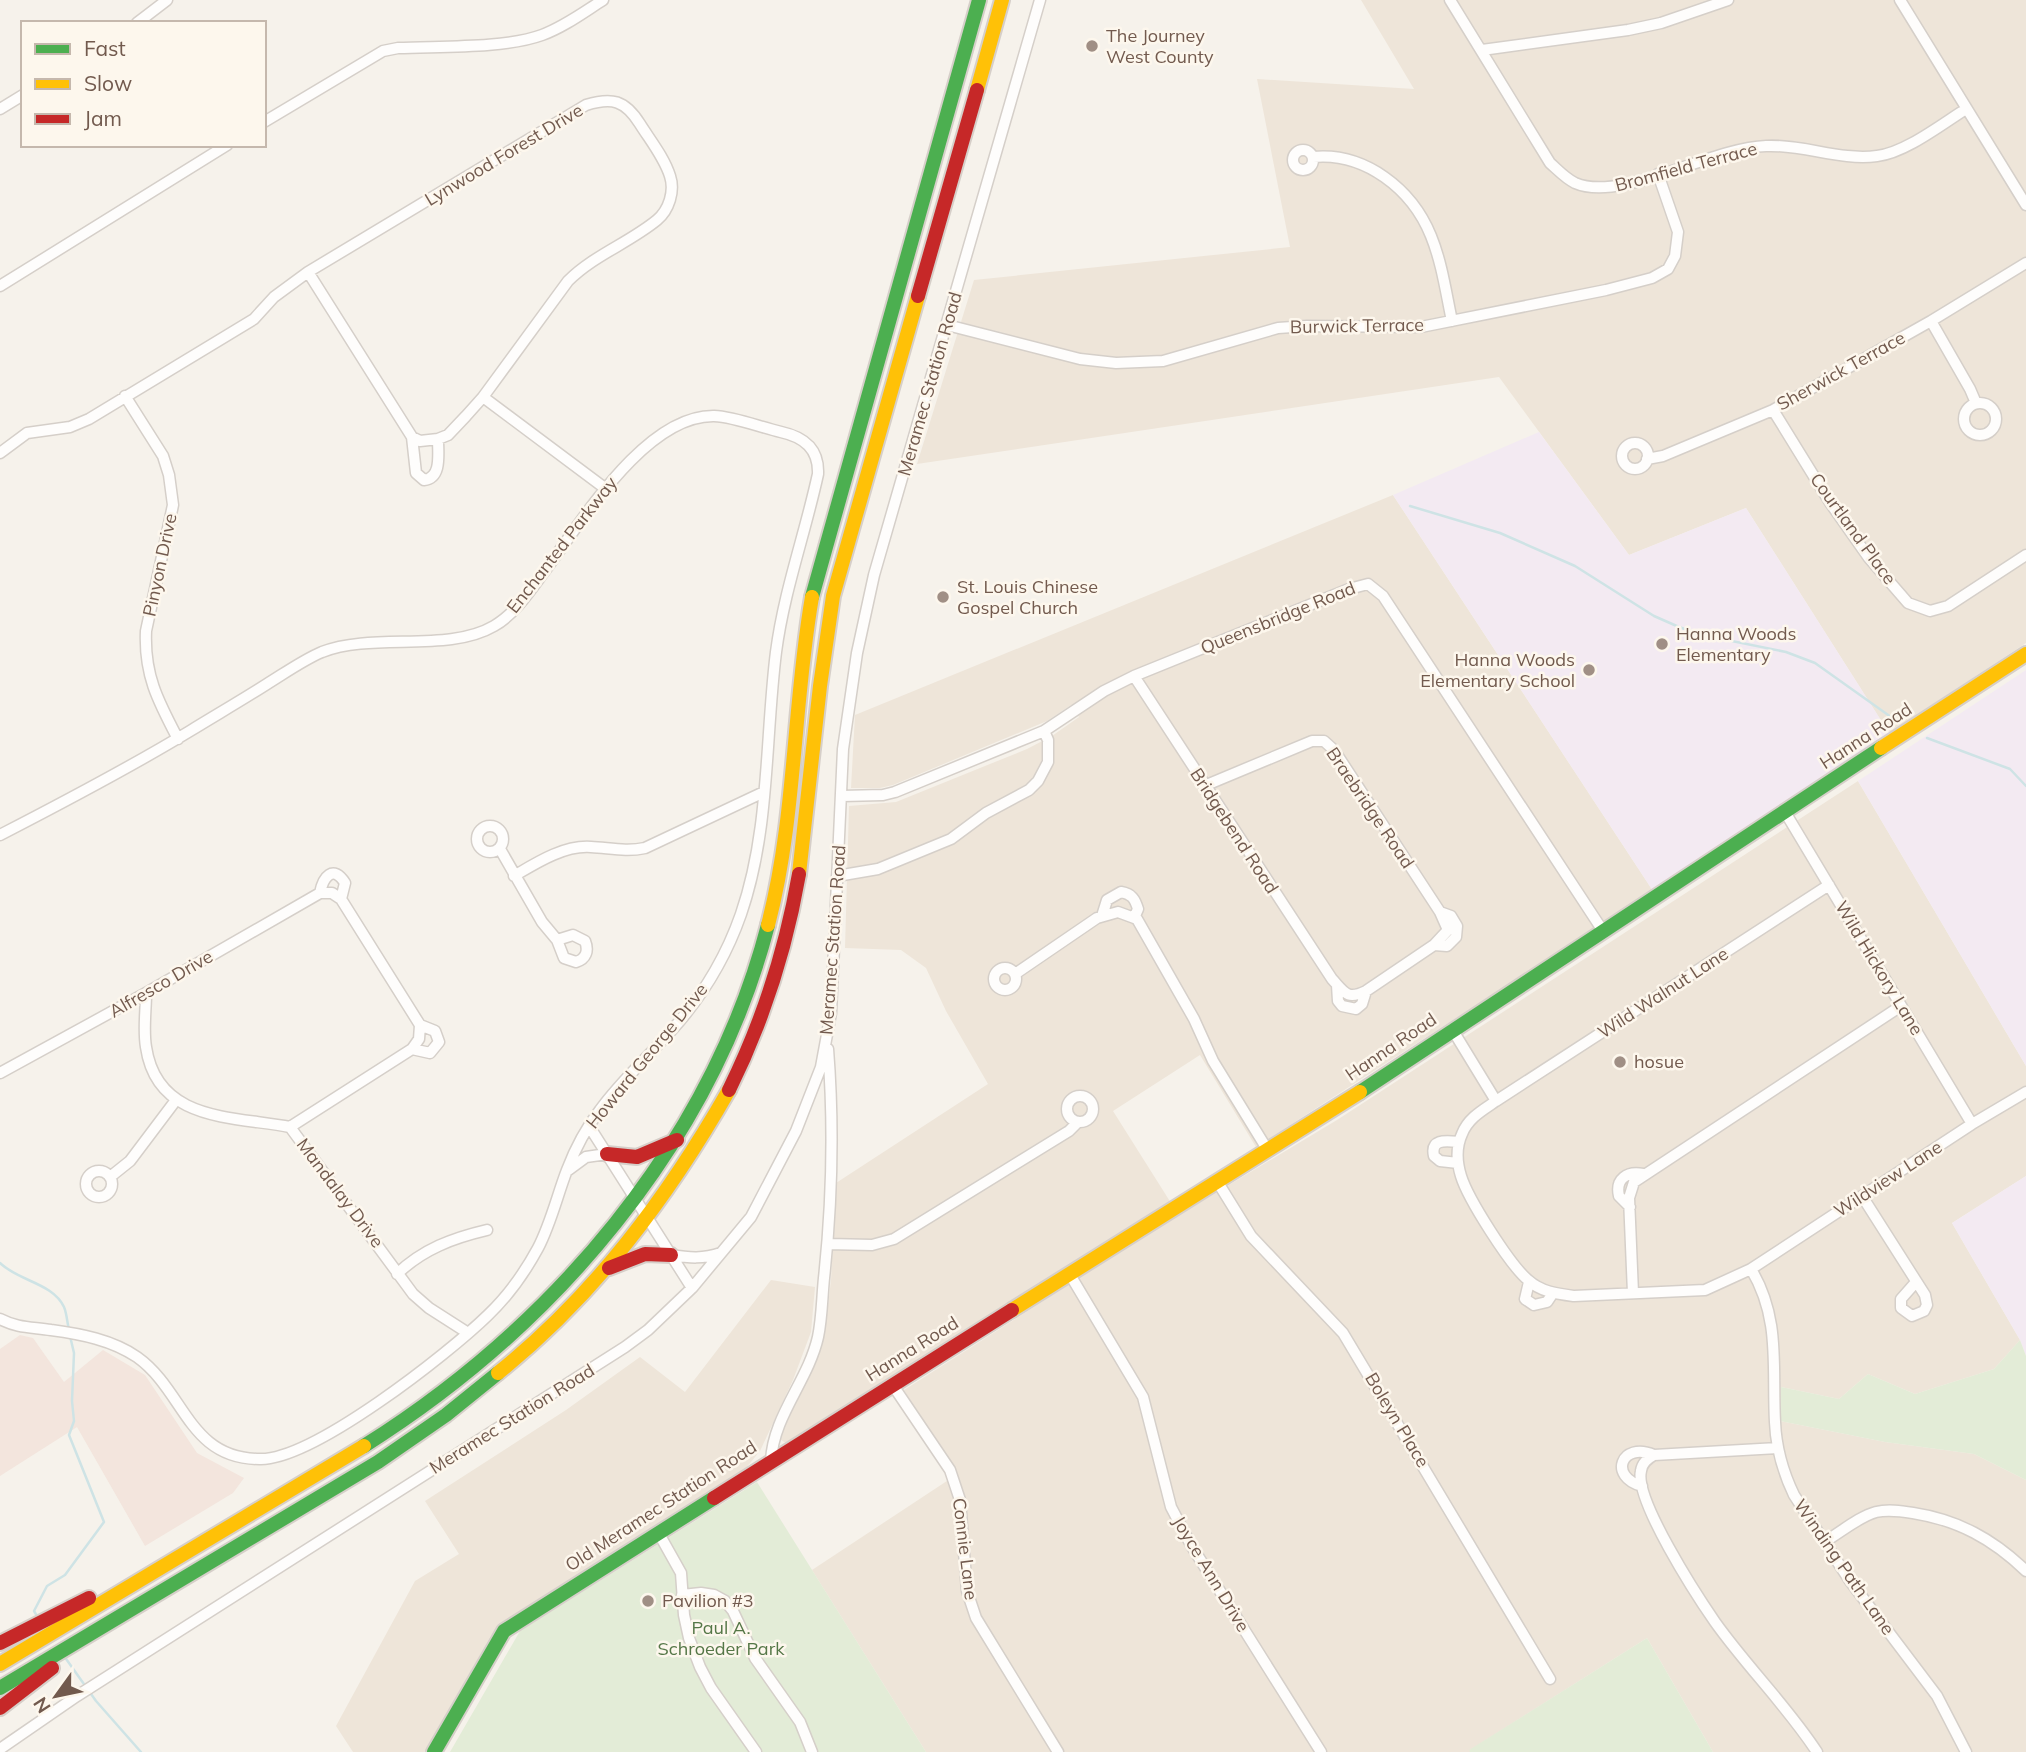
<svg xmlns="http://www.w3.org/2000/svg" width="2026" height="1752" font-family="Mulish,sans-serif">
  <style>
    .residential { fill: #eee5d9 }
    .commercial { fill: #f3e5dd }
    .education { fill: #f3eaf2 }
    .green { fill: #e3ecd7 }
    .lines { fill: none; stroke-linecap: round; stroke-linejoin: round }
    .stream { stroke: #cee3e5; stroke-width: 2.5 }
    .street-casing { stroke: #d5cfc9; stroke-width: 13 }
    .fast-casing { stroke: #d6cfc9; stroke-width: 18 }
    .slow-casing { stroke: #d6cfc9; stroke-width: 18 }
    .jam-casing { stroke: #d6cfc9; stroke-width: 18 }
    .street { stroke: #fefdfc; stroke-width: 10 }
    .fast { stroke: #4caf50; stroke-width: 14 }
    .slow { stroke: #ffc107; stroke-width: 14 }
    .jam { stroke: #c62828; stroke-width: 14 }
    .poi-dot { fill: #a08f85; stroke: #fdf7ed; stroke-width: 2.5 }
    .labels { text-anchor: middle; stroke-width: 5; stroke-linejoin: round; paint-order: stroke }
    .poi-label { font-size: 18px; fill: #725a4e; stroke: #fdf7ed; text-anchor: start }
    .street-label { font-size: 18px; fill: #725a4e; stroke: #fdf7ed }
    .park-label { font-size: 18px; fill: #557747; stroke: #fdf7ed }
  </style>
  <rect width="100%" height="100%" fill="#f6f2eb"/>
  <path class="residential" d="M1361 0H2026V643L1889 733 1746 508 1629 555 1499 377 917 464 974 280 1290 247 1257 79 1414 89Z
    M1393 495 1653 891 1256 1147 1200 1055 1113 1111 1171 1203 796 1439 786 1443 781 1440V1435L811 1371 825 1331 831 1280 836 1183 988 1084 946 1011 926 968 901 950 845 948 849 806 896 802 1027 749 1052 736 1079 717 1071 705 1047 721 893 785 880 788H851L855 715Z
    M1858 781 2026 1066V1176L1952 1223 2020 1340 1994 1369 1915 1394 1868 1374 1839 1399 1781 1387 1780 1421 1885 1442 1974 1454 2026 1480V1752H1713L1647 1638 1470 1750V1752H926L812 1570 956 1475 904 1390 1159 1227 1337 1120Z
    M771 1280 815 1287 811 1332 793 1380 760 1451 741 1474 503 1623 490 1637 425 1752H353L336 1726 415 1581 459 1554 425 1501 566 1410 640 1357 685 1392Z"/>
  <path class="commercial" d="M20 1335 33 1338 64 1382 103 1350 145 1375 197 1453 244 1478 233 1493 145 1546 77 1427 0 1476V1349Z"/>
  <path class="education" d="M1539 432 1629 555 1746 508 1889 733 1653 891 1393 495Z
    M2026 670V1066L1858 781Z
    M2026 1176V1356L2020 1340 1952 1223Z"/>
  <path class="green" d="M2020 1340 2026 1356V1480L1974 1454 1885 1442 1780 1421 1781 1387 1839 1399 1868 1374 1915 1394 1994 1369Z
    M757 1482 926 1752H450L520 1631Z
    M1647 1638 1713 1752H1470L1469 1750Z"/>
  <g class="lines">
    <path class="stream" d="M1410 506 1500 533 1575 566 1654 616 1679 627 1702 635 1786 652 1815 663 1898 722
      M1927 738 2010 769 2026 786
      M0 1263C18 1281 53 1283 64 1307 67 1314 67 1323 69 1329
      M37 1616 34 1611 47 1586 65 1575 104 1522 69 1435 74 1421 72 1401 74 1353 70 1336
      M64 1656 96 1701 141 1752"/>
    <g class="street-casing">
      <path id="street" d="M1450 0 1550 163C1558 170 1565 178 1575 183 1621 203 1710 148 1766 146 1803 144 1840 161 1877 156 1905 153 1942 124 1966 109
        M1900 0 2026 205
        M137 23 167 0
        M1482 50 1628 30 1661 23 1728 0
        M0 109 23 95
        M264 122 383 51 398 48C440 46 503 49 542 35 564 27 584 12 603 0
        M1293 160a10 10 0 1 1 20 0a10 10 0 1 1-20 0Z
        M1313 157C1365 152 1412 189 1431 236 1442 263 1446 293 1452 321
        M0 286 227 145
        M1931 321 1970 389 1976 403
        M947 325 1080 359 1116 363 1163 361 1278 328 1307 326 1421 327 1606 290 1652 278 1668 269 1675 256 1678 232 1658 174
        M125 396 163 456 169 475 173 505 146 631C144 675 158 701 178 739
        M483 397 606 489
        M1964 419a16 16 0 1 1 32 0a16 16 0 1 1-32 0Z
        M1773 410 1831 504 1869 558 1908 603 1930 611 1948 606 2026 555
        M412 437 416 473 424 480C442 478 438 454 438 439
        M1622 456a13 13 0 1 1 26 0a13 13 0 1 1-26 0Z
        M0 453 27 433 70 427 89 419 254 319 274 297 308 272 586 105C612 97 625 100 640 124 650 140 664 157 670 176 675 191 669 210 657 220 629 243 594 255 568 281L483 397 466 416 448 435 438 439 420 441 412 437 308 272
        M1647 459 1663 456 1773 410 1931 321 2026 263
        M1134 676 1332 979C1345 993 1347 1000 1366 991L1434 945 1448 930 1440 912 1334 750 1324 741H1312L1204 786
        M842 796 883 795 895 792 1044 731 1104 691 1134 676 1349 589 1368 584 1383 596 1603 931
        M1785 812 1972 1124
        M477 839a13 13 0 1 1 26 0a13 13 0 1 1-26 0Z
        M0 835C64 802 129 768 190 731 216 715 242 700 267 684 285 673 303 660 322 652 373 632 448 653 494 626 515 614 530 591 544 572 581 523 645 415 714 416 736 417 759 427 781 432 804 437 819 449 818 474 805 534 784 591 776 652 765 740 770 830 741 914 726 957 701 998 671 1031 647 1058 621 1081 600 1110 586 1128 575 1149 567 1170 557 1196 551 1223 538 1248 525 1272 508 1296 488 1315 448 1354 313 1460 260 1459 188 1459 185 1391 137 1357 112 1340 81 1334 51 1330 32 1327 17 1328 0 1319
        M500 849 542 922 557 940
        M514 876C536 863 564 845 591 847 610 848 626 852 645 848L764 792
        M837 876 878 869 951 839 986 813 1029 790 1038 781 1048 762V740L1044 731
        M320 893C323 877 333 864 345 883L341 899
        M1102 916 1107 900 1121 892C1132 894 1135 899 1138 909L1134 918
        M573 935 585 941C589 951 586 959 576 962L564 958 557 940Z
        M1434 945 1447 946 1456 937 1457 926 1451 916 1440 912
        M994 979a11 11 0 1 1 22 0a11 11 0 1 1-22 0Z
        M1015 974 1097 918 1118 912 1137 919 1194 1019 1213 1061 1267 1149
        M1337 985 1338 1001 1342 1006 1356 1009 1362 1004 1366 991
        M146 993C146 1011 143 1030 146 1047 157 1122 233 1116 290 1127L413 1294 429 1308 468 1333
        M1452 1029 1496 1101C1483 1110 1468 1118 1462 1134 1456 1147 1457 1163 1461 1176 1468 1199 1510 1265 1528 1280 1541 1292 1558 1294 1574 1296L1705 1290 1751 1269C1781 1319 1772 1367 1775 1422 1776 1447 1783 1472 1794 1495L1850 1581 1937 1696 1966 1752
        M412 1049 430 1053 439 1042 435 1031 420 1025
        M0 1073 146 993 320 893H332L341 899 420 1025 419 1039 412 1049 290 1127
        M1067 1109a13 13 0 1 1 26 0a13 13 0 1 1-26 0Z
        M1496 1101 1829 885
        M589 1126 692 1288
        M1458 1163 1440 1161 1434 1156C1430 1138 1447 1141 1459 1142
        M86 1184a13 13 0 1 1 26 0a13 13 0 1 1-26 0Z
        M567 1171 586 1157 607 1154
        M110 1177 130 1161 176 1100
        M1217 1181 1251 1236 1343 1333 1550 1679
        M1862 1196 1925 1295 1927 1305 1924 1311 1912 1316 1901 1308V1299L1916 1282
        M1630 1207 1619 1196C1615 1179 1627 1171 1643 1174
        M828 1244 872 1245 894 1239 1069 1131 1078 1122
        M671 1255C690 1258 703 1259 721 1253
        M1751 1269 1972 1124 2026 1092
        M1069 1273 1143 1397 1171 1507 1191 1545 1321 1752
        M397 1274C423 1249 453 1238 487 1230
        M1529 1282 1525 1299 1534 1305 1547 1302 1553 1293
        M1633 1293 1629 1198 1634 1182 1901 1006
        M892 1384 950 1470 960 1500 967 1591 976 1618 1058 1752
        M1778 1448 1654 1455C1647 1459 1642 1463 1641 1471 1634 1499 1697 1596 1715 1622 1747 1667 1787 1706 1817 1752
        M771 1461C773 1416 808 1381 818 1337 822 1318 822 1298 824 1278 832 1203 834 1125 828 1049
        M1642 1486C1608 1477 1621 1441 1654 1455
        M658 1532 681 1573 684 1615 689 1638 700 1667 711 1688 756 1752
        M1824 1542C1840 1533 1858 1517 1876 1512 1888 1509 1901 1511 1913 1513 1958 1520 1993 1539 2026 1571
        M682 1595 701 1593 714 1595 725 1601 733 1611 755 1658 800 1722 812 1752
        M0 1749 77 1696 625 1347 648 1330 692 1288 751 1217 796 1131 821 1067 831 1013 843 749 857 653 874 575 1040 0"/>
    </g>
    <g class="fast-casing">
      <path id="fast" d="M812 597 979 0
        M1360 1092 1881 748
        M364 1446C553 1327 711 1144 768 925
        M0 1688 378 1462 446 1415 498 1373
        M434 1752 504 1631 714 1498"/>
    </g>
    <g class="slow-casing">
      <path id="slow" d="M977 90 1002 0
        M1881 748 2026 654
        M799 874 820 686 833 596 918 296
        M768 925C796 818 793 705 812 597
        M1012 1310 1360 1092
        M498 1373C595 1295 668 1197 729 1090
        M0 1664 364 1446"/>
    </g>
    <g class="jam-casing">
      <path id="jam" d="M918 296 977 90
        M729 1090C763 1021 786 949 799 874
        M607 1154 637 1157 677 1140
        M609 1268 645 1254 671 1255
        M714 1498 1012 1310
        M0 1643 89 1598
        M0 1708 52 1668"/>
    </g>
    <use href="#street" class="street"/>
    <use href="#fast" class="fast"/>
    <use href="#slow" class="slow"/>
    <use href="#jam" class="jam"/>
  </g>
  <g class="poi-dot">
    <circle cx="1092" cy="46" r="7"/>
    <circle cx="943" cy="597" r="7"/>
    <circle cx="1662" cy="644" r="7"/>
    <circle cx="1589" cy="670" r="7"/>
    <circle cx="1620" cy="1062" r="7"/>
    <circle cx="648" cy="1601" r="7"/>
  </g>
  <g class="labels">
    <g class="poi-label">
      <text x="1106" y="42">The Journey<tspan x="1106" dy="21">West County</tspan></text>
      <text x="957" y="593">St. Louis Chinese<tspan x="957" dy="21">Gospel Church</tspan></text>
      <text x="1676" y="640">Hanna Woods<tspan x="1676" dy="21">Elementary</tspan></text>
      <text x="1575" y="666" text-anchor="end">Hanna Woods<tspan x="1575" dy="21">Elementary School</tspan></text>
      <text x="1634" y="1068">hosue</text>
      <text x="662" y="1607">Pavilion #3</text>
    </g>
    <g class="street-label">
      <text transform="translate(504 155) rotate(-31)" y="6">Lynwood Forest Drive</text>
      <text transform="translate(1686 167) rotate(-15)" y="6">Bromfield Terrace</text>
      <text transform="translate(1357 326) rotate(-1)" y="6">Burwick Terrace</text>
      <text transform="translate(1841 371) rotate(-29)" y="6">Sherwick Terrace</text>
      <text transform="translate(930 384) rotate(-74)" y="6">Meramec Station Road</text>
      <text transform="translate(1853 529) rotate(54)" y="6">Courtland Place</text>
      <text transform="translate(562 545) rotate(-52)" y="6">Enchanted Parkway</text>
      <text transform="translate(160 565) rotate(-78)" y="6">Pinyon Drive</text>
      <text transform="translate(1278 618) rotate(-22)" y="6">Queensbridge Road</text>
      <text transform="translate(1866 736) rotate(-33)" y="6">Hanna Road</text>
      <text transform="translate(1370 808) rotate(56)" y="6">Braebridge Road</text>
      <text transform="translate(1234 831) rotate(57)" y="6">Bridgebend Road</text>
      <text transform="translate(833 940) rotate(-86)" y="6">Meramec Station Road</text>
      <text transform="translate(1879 968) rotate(59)" y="6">Wild Hickory Lane</text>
      <text transform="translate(161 984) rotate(-30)" y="6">Alfresco Drive</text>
      <text transform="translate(1663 993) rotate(-33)" y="6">Wild Walnut Lane</text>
      <text transform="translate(1391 1047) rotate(-34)" y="6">Hanna Road</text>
      <text transform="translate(647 1056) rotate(-51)" y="6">Howard George Drive</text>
      <text transform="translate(1888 1179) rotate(-33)" y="6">Wildview Lane</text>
      <text transform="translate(340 1193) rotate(53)" y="6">Mandalay Drive</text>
      <text transform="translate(912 1349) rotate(-32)" y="6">Hanna Road</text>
      <text transform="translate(512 1419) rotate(-32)" y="6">Meramec Station Road</text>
      <text transform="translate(1397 1420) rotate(59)" y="6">Boleyn Place</text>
      <text transform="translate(661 1506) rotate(-33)" y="6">Old Meramec Station Road</text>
      <text transform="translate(965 1549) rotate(83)" y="6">Connie Lane</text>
      <text transform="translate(1844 1567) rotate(55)" y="6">Winding Path Lane</text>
      <text transform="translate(1211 1574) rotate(59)" y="6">Joyce Ann Drive</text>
    </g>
    <g class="park-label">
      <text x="721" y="1634">Paul A.<tspan x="721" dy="21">Schroeder Park</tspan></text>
    </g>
  </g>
  <rect x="21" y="21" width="245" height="126" fill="#fdf7ed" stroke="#c5b8ad" stroke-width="2"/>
  <rect x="35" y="44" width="35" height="10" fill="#4caf50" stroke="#c5b8ad" stroke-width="2"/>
  <text x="84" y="56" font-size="21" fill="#725a4e">Fast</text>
  <rect x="35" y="79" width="35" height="10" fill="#ffc107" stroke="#c5b8ad" stroke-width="2"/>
  <text x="84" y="91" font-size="21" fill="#725a4e">Slow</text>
  <rect x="35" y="114" width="35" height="10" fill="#c62828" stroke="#c5b8ad" stroke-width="2"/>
  <text x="84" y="126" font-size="21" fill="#725a4e">Jam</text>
  <g transform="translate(56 1696) rotate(237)" stroke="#fdf7ed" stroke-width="5" paint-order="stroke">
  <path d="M0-5L12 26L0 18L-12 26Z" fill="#725a4e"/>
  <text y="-10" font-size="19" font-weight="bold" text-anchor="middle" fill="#725a4e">N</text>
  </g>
</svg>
